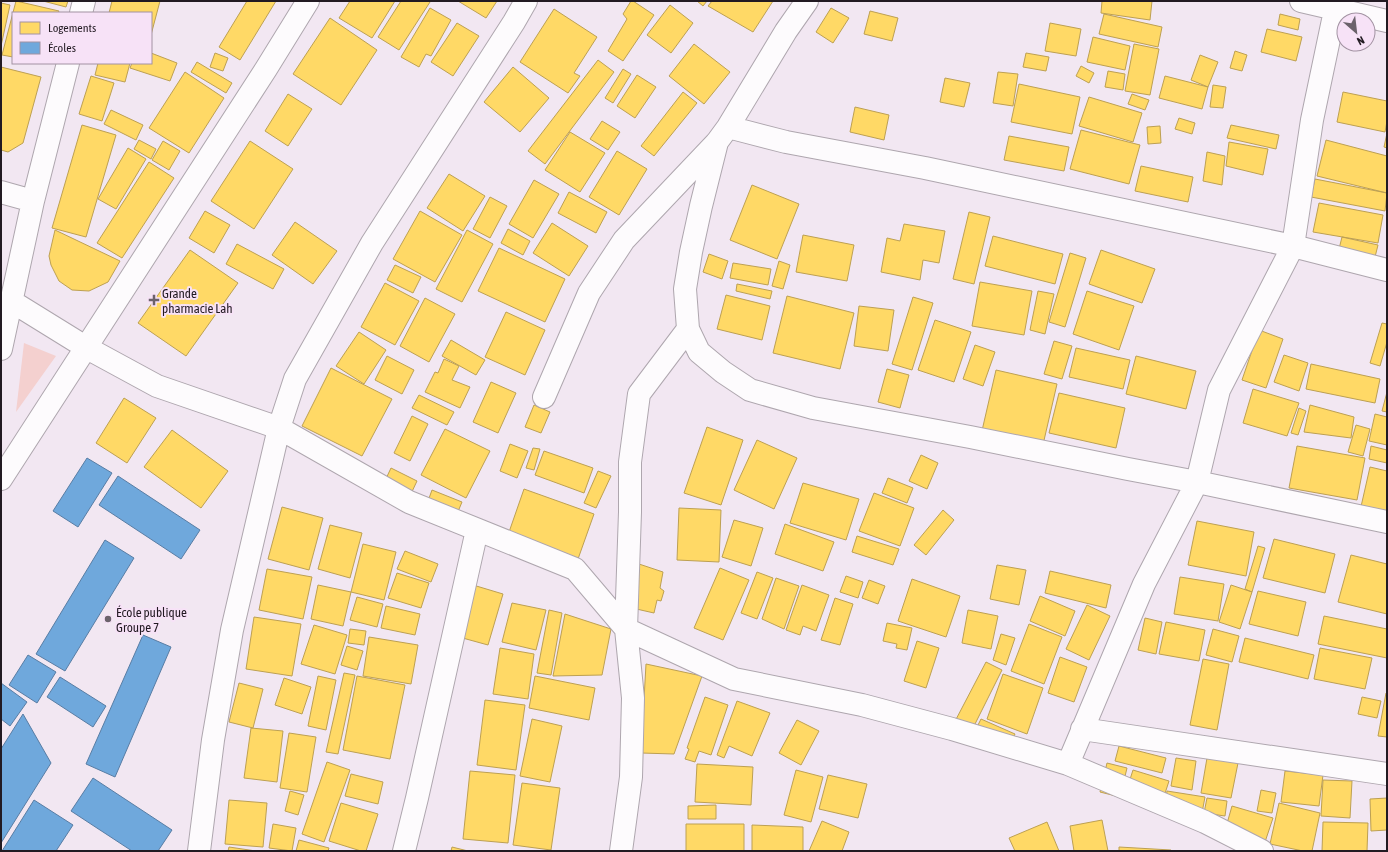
<svg xmlns="http://www.w3.org/2000/svg" width="1388" height="852" font-family="'Asap Condensed',sans-serif">
  <style>
    .green { fill: #f4d0cf }
    .homes { fill: #ffd966; stroke: #bda052 }
    .schools { fill: #6fa8dc; stroke: #587da4 }
    .lines { fill: none; stroke-linecap: round; stroke-linejoin: round }
    .minor-casing { stroke: #aea6ae; stroke-width: 24 }
    .minor { stroke: #fdfbfd; stroke-width: 22 }
    .poi-dot { fill: #6b626b; stroke: #f7e2f7; stroke-width: 1.5 }
    .labels { text-anchor: middle; stroke-width: 4; stroke-linejoin: round; paint-order: stroke }
    .poi-label { font-size: 13px; fill: #221a22; stroke: #f7e2f7; text-anchor: start }
  </style>
  <rect width="100%" height="100%" fill="#f2e7f2"/>
  <path class="green" d="M24 343 56 356 16 412Z"/>
  <path class="homes" d="M16 1 59 11 58 13H13V57L2 55Z
    M43 1H68L66 7Z
    M112 1H160L151 35V13H109Z
    M247 1H276L240 60 219 47Z
    M350 1H395L372 38 339 18Z
    M401 1H428L430 2 399 50 378 37Z
    M458 1H497L486 18Z
    M631 1H633L654 15 623 61 608 51 627 19 623 14Z
    M697 1H707L703 6Z
    M712 1H773L753 32 708 6Z
    M1102 1H1152L1150 20 1101 13Z
    M1 3 10 5 1 46Z
    M670 5 693 23 671 53 647 35Z
    M430 8 451 20 431 56 426 54 419 67 401 57Z
    M831 8 849 18 833 43 816 32Z
    M554 9 597 37 574 73 580 76 568 93 520 62Z
    M870 11 898 18 892 41 864 34Z
    M1104 14 1162 27 1158 47 1099 34Z
    M1280 14 1300 19 1298 30 1278 25Z
    M330 18 377 50 341 105 293 74Z
    M457 23 479 36 453 76 431 62Z
    M1050 23 1081 29 1076 56 1045 51Z
    M1267 29 1302 37 1296 61 1261 52Z
    M1093 37 1130 46 1125 70 1087 62Z
    M694 44 730 72 704 104 669 76Z
    M1134 44 1159 49 1150 95 1125 91Z
    M1235 51 1247 55 1242 71 1230 68Z
    M151 53 177 63 170 81 130 68 132 63H151Z
    M215 53 228 58 223 71 210 67Z
    M1026 53 1049 57 1046 71 1023 67Z
    M1200 55 1218 62 1208 87 1191 80Z
    M598 60 614 72 545 164 528 151Z
    M197 62 232 83 226 93 191 72Z
    M98 63H130L125 82 95 75Z
    M1081 66 1094 73 1089 83 1076 76Z
    M1 67 41 77 23 143 8 152 1 150Z
    M513 67 549 98 520 132 484 102Z
    M623 69 631 74 613 103 605 98Z
    M1108 71 1125 74 1123 90 1105 87Z
    M185 72 224 98 189 153 149 128Z
    M998 72 1018 74 1013 106 993 103Z
    M637 75 656 87 635 118 617 106Z
    M91 76 114 83 102 121 79 114Z
    M1165 76 1208 87 1202 109 1159 98Z
    M945 78 970 83 964 107 940 102Z
    M1019 84 1080 97 1072 134 1011 122Z
    M1213 85 1226 87 1223 108 1210 107Z
    M683 92 697 103 654 156 641 146Z
    M1343 92 1387 101V121L1385 132 1337 122Z
    M288 94 312 109 288 146 265 131Z
    M1132 94 1149 100 1145 110 1128 104Z
    M1089 97 1142 113 1133 142 1079 126Z
    M855 107 889 115 884 140 850 132Z
    M111 110 143 125 136 140 104 124Z
    M1179 118 1195 123 1192 134 1175 129Z
    M602 121 620 132 608 150 590 139Z
    M82 125 116 135 86 237 52 228Z
    M1231 125 1279 135 1276 149 1227 138Z
    M1160 126 1161 143 1148 144 1147 127Z
    M1081 130 1140 145 1129 184 1070 169Z
    M570 132 605 153 580 192 545 170Z
    M1387 133V148L1384 147Z
    M1009 136 1069 147 1064 171 1004 160Z
    M139 140 156 149 151 159 134 149Z
    M1326 140 1387 156V193L1317 176Z
    M163 141 180 151 169 170 152 160Z
    M250 141 293 169 254 229 211 201Z
    M1229 142 1268 149 1263 175 1226 166Z
    M128 148 146 159 116 209 98 199Z
    M617 151 647 169 619 215 589 197Z
    M1207 152 1225 156 1222 185 1203 181Z
    M149 162 174 178 122 258 97 243Z
    M1141 166 1193 177 1188 202 1135 191Z
    M449 174 485 196 463 231 427 208Z
    M1315 179 1387 193 1385 211 1311 197Z
    M534 180 559 194 533 238 509 224Z
    M752 185 799 204 777 259 730 240Z
    M569 192 607 212 596 233 558 213Z
    M490 197 507 206 490 238 473 229Z
    M1319 203 1383 215 1378 243 1313 232Z
    M205 211 230 225 214 253 189 238Z
    M420 211 462 235 435 282 393 259Z
    M969 212 990 217 974 284 953 279Z
    M295 222 337 251 313 284 272 255Z
    M552 223 588 246 569 276 533 253Z
    M904 224 945 231 939 263 923 260 920 280 881 272 887 238 900 241Z
    M508 229 530 241 523 255 501 243Z
    M55 230 120 261 108 282 89 291 72 290 59 281 51 265 49 256Z
    M467 230 493 244 462 302 436 289Z
    M803 235 854 245 847 281 796 272Z
    M993 236 1063 254 1055 284 985 266Z
    M1342 237 1378 245 1374 261 1338 253Z
    M237 244 284 269 273 289 226 264Z
    M499 248 565 279 545 322 478 291Z
    M190 250 238 283 186 356 138 323Z
    M1101 250 1155 269 1142 303 1089 284Z
    M1070 253 1086 258 1065 327 1049 322Z
    M709 254 728 261 722 279 703 272Z
    M779 261 790 265 783 289 772 286Z
    M733 263 771 269 768 285 730 278Z
    M395 265 421 277 413 293 387 280Z
    M980 282 1032 291 1024 335 972 326Z
    M385 283 419 301 395 345 361 327Z
    M737 284 772 291 770 299 736 291Z
    M1038 291 1054 294 1045 334 1030 330Z
    M1087 291 1134 306 1119 350 1073 334Z
    M726 295 770 306 762 340 717 329Z
    M787 296 854 313 840 369 773 353Z
    M913 297 933 303 912 370 892 364Z
    M425 298 455 314 429 362 400 346Z
    M859 306 894 310 888 351 854 346Z
    M506 312 545 330 525 375 485 357Z
    M935 320 971 332 954 382 918 370Z
    M1382 323 1387 324V342L1380 366 1370 363Z
    M1259 330 1283 339 1266 388 1242 380Z
    M359 332 386 350 364 384 336 366Z
    M451 340 485 360 476 375 442 356Z
    M1054 341 1072 346 1062 379 1044 374Z
    M975 345 995 352 983 386 963 379Z
    M1076 348 1130 360 1123 389 1069 377Z
    M1284 355 1308 363 1299 391 1274 382Z
    M387 356 414 370 402 394 375 380Z
    M1136 356 1196 371 1186 409 1126 394Z
    M444 359 459 366 452 380 470 387 460 408 425 392 435 372 438 373Z
    M1311 364 1380 379 1375 403 1306 389Z
    M331 368 392 399 362 456 302 426Z
    M887 369 909 375 900 408 878 402Z
    M996 370 1057 384 1042 449 981 435Z
    M491 382 516 393 498 433 473 422Z
    M1253 389 1299 403 1287 436 1243 423Z
    M1387 392V412L1382 411Z
    M1059 393 1125 408 1116 448 1049 433Z
    M419 395 454 412 447 425 412 408Z
    M124 398 156 418 127 463 96 443Z
    M534 405 550 412 541 433 525 427Z
    M1310 405 1354 417 1351 438 1304 432Z
    M1299 408 1306 411 1298 435 1291 433Z
    M1375 414 1387 417V445L1369 441Z
    M412 416 428 424 410 461 394 453Z
    M1356 425 1370 429 1363 456 1348 452Z
    M707 427 743 440 721 505 684 493Z
    M445 429 490 451 466 498 421 475Z
    M172 430 228 471 201 508 144 467Z
    M757 440 797 458 774 509 734 490Z
    M510 444 528 451 517 478 500 471Z
    M1297 446 1365 458 1357 500 1289 488Z
    M1371 446 1387 450V463L1369 459Z
    M533 448 540 449 534 470 526 468Z
    M544 451 593 468 584 493 535 475Z
    M921 455 938 463 927 489 909 481Z
    M1370 467 1387 471V517L1360 511Z
    M391 468 417 481 409 498 383 485Z
    M598 471 611 476 596 508 584 503Z
    M888 478 913 488 907 503 882 493Z
    M803 483 859 499 846 540 790 523Z
    M524 489 594 514 578 559 508 535Z
    M432 490 462 502 457 514 428 501Z
    M874 493 914 508 900 546 859 531Z
    M282 507 323 518 309 570 268 559Z
    M679 508 721 510 719 562 677 560Z
    M943 510 954 520 926 555 914 545Z
    M734 520 763 528 751 566 722 557Z
    M1197 521 1254 532 1246 576 1188 565Z
    M785 524 834 542 823 571 775 554Z
    M330 525 362 533 350 578 318 569Z
    M857 536 899 549 893 565 852 552Z
    M1274 539 1335 554 1325 593 1263 578Z
    M363 544 396 552 384 600 351 592Z
    M1258 546 1265 548 1252 592 1245 589Z
    M405 551 438 564 431 582 397 569Z
    M1351 555 1387 564V614L1338 602Z
    M636 563 663 572 660 588 664 591 661 601 657 600 654 613 632 608Z
    M997 565 1026 570 1019 605 990 599Z
    M720 568 749 580 723 640 694 628Z
    M267 569 312 577 303 619 259 610Z
    M1050 571 1111 585 1106 608 1045 593Z
    M757 572 773 578 757 619 741 613Z
    M397 573 429 583 421 608 388 598Z
    M846 576 863 582 858 598 840 592Z
    M1180 577 1224 584 1218 621 1174 614Z
    M776 578 799 586 784 629 762 619Z
    M912 579 960 596 946 637 898 621Z
    M869 580 885 586 878 604 862 598Z
    M318 585 351 592 343 626 311 619Z
    M473 585 503 594 488 645 459 637Z
    M802 585 829 595 816 631 803 626 800 635 786 630Z
    M1231 585 1252 592 1240 629 1219 622Z
    M1258 591 1306 602 1298 636 1249 624Z
    M1040 596 1075 611 1065 636 1030 621Z
    M357 597 383 604 377 627 350 620Z
    M835 598 853 604 840 645 821 640Z
    M512 603 546 610 536 650 502 642Z
    M1087 605 1110 616 1089 660 1066 649Z
    M386 606 420 614 415 635 381 628Z
    M549 610 562 613 551 675 537 673Z
    M968 610 998 616 991 649 962 643Z
    M565 614 611 629 602 675 553 676Z
    M1324 616 1387 629V658L1318 644Z
    M254 617 301 624 292 676 246 669Z
    M1145 618 1162 622 1156 654 1138 650Z
    M1166 622 1205 630 1199 661 1159 654Z
    M887 623 912 628 907 650 896 648 897 644 883 641Z
    M1029 624 1062 637 1044 684 1011 671Z
    M314 625 347 635 335 674 301 664Z
    M350 629 366 631 364 645 348 643Z
    M1213 629 1239 636 1232 662 1206 655Z
    M1001 634 1015 638 1006 665 993 660Z
    M369 637 418 645 411 684 363 676Z
    M1245 638 1314 655 1308 679 1239 662Z
    M917 641 939 648 926 688 904 681Z
    M347 646 363 651 357 670 341 665Z
    M500 648 534 654 528 699 493 694Z
    M1320 648 1372 658 1365 689 1314 679Z
    M1060 657 1087 667 1074 702 1048 693Z
    M1203 659 1229 664 1217 730 1190 725Z
    M986 662 1002 670 969 736 952 727Z
    M646 664 702 676 674 754 641 753Z
    M344 673 355 675 338 754 326 752Z
    M1003 674 1043 688 1027 734 987 719Z
    M318 676 336 680 326 730 308 726Z
    M357 676 405 685 390 759 343 750Z
    M535 676 595 688 589 720 529 708Z
    M284 678 311 687 302 714 275 705Z
    M239 683 263 689 253 728 229 722Z
    M1386 693 1387 694V737L1378 736Z
    M705 697 728 705 711 755 699 751 695 762 685 759 689 749 687 748Z
    M1362 697 1381 701 1377 718 1358 714Z
    M485 700 525 705 516 770 477 765Z
    M737 701 770 713 752 756 729 746 724 758 717 755Z
    M532 719 562 726 550 782 520 776Z
    M981 719 1015 734 1005 755 971 739Z
    M797 720 819 731 801 765 779 753Z
    M251 728 283 731 277 782 244 778Z
    M289 733 316 737 307 792 280 788Z
    M1119 746 1166 758 1162 773 1115 761Z
    M1176 758 1196 761 1192 790 1171 786Z
    M1207 758 1238 763 1231 798 1201 793Z
    M327 762 350 770 324 842 302 834Z
    M1107 763 1127 768 1120 797 1100 792Z
    M697 764 753 767 751 805 695 802Z
    M796 770 823 777 811 822 784 815Z
    M1133 770 1169 781 1160 809 1124 798Z
    M470 771 515 775 508 843 463 839Z
    M1285 771 1323 775 1319 806 1281 802Z
    M351 774 383 782 378 804 345 796Z
    M828 775 867 784 858 818 819 809Z
    M1323 780 1352 781 1350 818 1321 816Z
    M522 783 560 788 551 850 513 845Z
    M1261 790 1276 793 1272 813 1257 811Z
    M290 791 304 795 298 815 285 811Z
    M1167 791 1205 797 1201 818 1164 812Z
    M1207 798 1227 801 1225 816 1204 813Z
    M1387 798V830L1371 831 1370 799Z
    M229 800 267 803 263 847 225 844Z
    M341 803 378 814 366 851H361L329 841Z
    M1279 803 1320 813 1312 851H1303L1270 844Z
    M716 805V819H688V806Z
    M1232 806 1273 818 1264 845 1224 834Z
    M1102 820 1108 851H1074L1070 826Z
    M822 821 849 832 842 851H809Z
    M1047 822 1059 851H1015L1009 838Z
    M1323 822 1368 823 1367 851H1322Z
    M273 824 296 828 292 851 269 848Z
    M686 824H744V851H686Z
    M752 825 803 827V851H752Z
    M299 840 329 848 328 851H296Z
    M229 847 256 851H228Z
    M452 847 468 851H451Z
    M1119 847 1171 850V851H1119Z"/>
  <path class="schools" d="M87 458 112 473 78 527 53 511Z
    M118 476 200 530 181 559 99 505Z
    M105 540 134 558 65 671 36 654Z
    M143 635 171 647 115 777 86 764Z
    M28 655 56 672 37 703 9 685Z
    M60 677 106 706 93 727 47 697Z
    M1 683 27 702 10 726 1 719Z
    M23 714 51 763 1 843V749Z
    M93 778 172 830 158 851H132L71 811Z
    M34 800 73 825 56 851H2Z"/>
  <g class="lines">
    <g class="minor-casing">
      <path id="minor" d="M1301 1 1387 21
        M81 13 84 1
        M728 127 786 142 925 168 1293 246 1387 270
        M717 142 701 206 691 252 685 289 688 329 699 352 723 372 750 390 813 408 970 437 1128 469 1197 482 1387 522
        M1 192 33 201
        M11 301 87 348 157 386 279 428 409 502 575 569 626 629 734 679 862 705 952 729 1068 764 1205 822 1262 851
        M1 349 33 201 68 63
        M544 397 589 293 624 240 717 142 728 127 786 31 807 1
        M1 479 266 69 308 1
        M1082 729 1387 774
        M1068 764 1144 584 1197 482 1219 390 1293 246 1312 120 1337 1
        M199 851 213 740 232 630 279 428 295 379 372 243 514 22 526 1
        M404 851 417 798 477 530
        M621 851 631 777 633 698 626 629 630 512V462L639 394 688 329"/>
    </g>
    <use href="#minor" class="minor"/>
  </g>
  <g class="poi-dot">
    <path d="M152 294h4v4h4v4h-4v4h-4v-4h-4v-4h4z"/>
    <circle cx="108" cy="619" r="4"/>
  </g>
  <g class="labels">
    <g class="poi-label">
      <text x="162" y="298">Grande<tspan x="162" dy="15">pharmacie Lah</tspan></text>
      <text x="116" y="617">École publique<tspan x="116" dy="15">Groupe 7</tspan></text>
    </g>
  </g>
  <rect width="1388" height="852" fill="none" stroke="#221a22" stroke-width="4"/>
  <rect x="12" y="12" width="140" height="52" fill="#f7e2f7" stroke="#a292a2"/>
  <rect x="20" y="22" width="20" height="12" fill="#ffd966" stroke="#a292a2"/>
  <text x="48" y="32" font-size="12" fill="#221a22">Logements</text>
  <rect x="20" y="42" width="20" height="12" fill="#6fa8dc" stroke="#a292a2"/>
  <text x="48" y="52" font-size="12" fill="#221a22">Écoles</text>
  <g transform="translate(1356 32) rotate(152)"><circle r="19" fill="#f7e2f7" stroke="#a292a2"/>
  <path d="M0-3L7 15L0 10L-7 15Z" fill="#6b626b"/>
  <text y="-6" font-size="11" font-weight="bold" text-anchor="middle" fill="#221a22">N</text>
  </g>
</svg>
